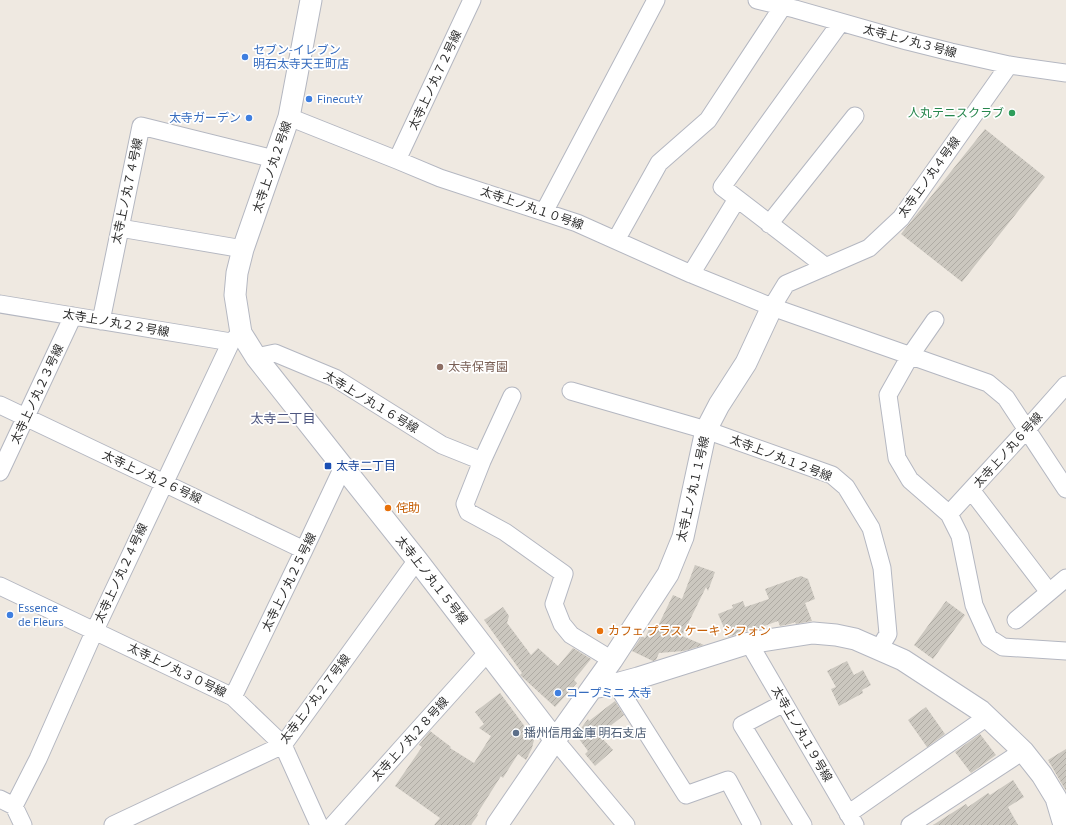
<svg xmlns="http://www.w3.org/2000/svg" width="1066" height="825" font-family="'Source Sans 3','Noto Sans JP',sans-serif">
  <style>
    .building { fill: url(#building-hatch) }
    .lines { fill: none; stroke-linecap: round; stroke-linejoin: round }
    .minor-casing { stroke: #b4b7c1; stroke-width: 19 }
    .tertiary-casing { stroke: #b4b7c1; stroke-width: 23 }
    .minor { stroke: #fff; stroke-width: 17 }
    .tertiary { stroke: #fff; stroke-width: 21 }
    .shop-dot { fill: #3f7fe0; stroke: #fff; stroke-width: 1.5 }
    .leisure-dot { fill: #2e9e5b; stroke: #fff; stroke-width: 1.5 }
    .education-dot { fill: #8d6e63; stroke: #fff; stroke-width: 1.5 }
    .transit-dot { fill: #1a4fb4; stroke: #fff; stroke-width: 1.5 }
    .food-dot { fill: #e8710a; stroke: #fff; stroke-width: 1.5 }
    .service-dot { fill: #5c6f8a; stroke: #fff; stroke-width: 1.5 }
    .labels { text-anchor: middle; stroke-width: 3.5; stroke-linejoin: round; paint-order: stroke }
    .street-label { font-size: 12px; fill: #2e2e2e; stroke: #fff }
    .shop-label { font-size: 12px; fill: #366cbe; stroke: #fff; text-anchor: start }
    .leisure-label { font-size: 12px; fill: #27864d; stroke: #fff; text-anchor: end }
    .education-label { font-size: 12px; fill: #785e54; stroke: #fff; text-anchor: start }
    .transit-label { font-size: 12px; fill: #164399; stroke: #fff; text-anchor: start }
    .food-label { font-size: 12px; fill: #c56008; stroke: #fff; text-anchor: start }
    .service-label { font-size: 12px; fill: #4e5e75; stroke: #fff; text-anchor: start }
    .neighbourhood-label { font-size: 13px; fill: #4d5680; stroke: #fff }
  </style>
  <defs>
    <pattern id="building-hatch" width="6" height="6" patternUnits="userSpaceOnUse"><rect width="6" height="6" fill="#cbc7bf"/><path d="M-1 1l2-2M0 6l6-6M5 7l2-2" fill="none" stroke="#afaba4"/></pattern>
  </defs>
  <rect width="100%" height="100%" fill="#efe9e1"/>
  <path class="building" d="M985 129 1045 177 962 282 901 234Z
    M695 565 715 572 708 591 706 587 682 636 704 645 684 651 659 653 656 660 653 661 632 651 642 636 645 638 651 625 657 628 673 595 682 599Z
    M801 576 808 579 815 599 805 603 812 621 796 624 795 622 790 624 780 626 778 621 756 629 755 627 747 631 728 637 718 614 733 608 732 605 743 601 745 607 769 599 765 589Z
    M946 601 965 615 933 659 914 645Z
    M503 607 509 616 507 623 531 655 538 648 558 666 573 648 591 659 574 680 577 683 555 707 520 675 522 673 484 620Z
    M847 661 854 675 863 670 871 685 862 690 863 693 839 706 831 689 836 687 827 671Z
    M500 693 531 735 534 740 532 748 526 760 518 754 503 778 501 776 477 814 478 815 471 825H434L440 818 395 786 422 747 419 745 430 731 451 747 450 748 474 763 491 736 479 728 484 724 475 712Z
    M615 701 624 715 599 735 613 750 595 766 585 754 588 751 576 735 588 719 589 721Z
    M926 707 945 734 927 747 908 720Z
    M980 734 996 755 971 773 955 752Z
    M1066 749V791L1048 760Z
    M1013 780 1024 797 1008 807 1018 825H933L966 804 968 807 988 793 990 795Z"/>
  <g class="lines">
    <g class="minor-casing">
      <path id="minor" d="M757 0 795 9 907 41 951 52 1009 65 1066 73
        M289 117 397 160 440 178 577 223 691 274 772 307 988 383 1006 398 1066 489
        M397 160 472 0
        M544 212 656 0
        M769 224 855 116
        M120 228 243 249
        M616 240 659 163 708 120 783 6
        M826 267 722 187 841 22
        M691 274 737 199
        M0 304 231 342
        M772 307 786 284 869 248 901 218 1009 65
        M935 320 910 356 888 395 897 458 910 480 949 514 960 536 974 605 989 638 1003 647 1066 651
        M101 321 141 126 274 159
        M256 357 275 353 335 378 442 445 482 461
        M571 391 706 430 832 475 846 487 871 528 882 568 888 634 879 649
        M512 396 482 461 465 504 468 512 505 532 564 574 554 604 562 624 571 635 612 660
        M0 405 164 483 304 550
        M0 472 73 316
        M971 490 1049 592
        M949 514 1027 429 1066 385
        M0 586 233 697 283 745 319 825
        M1016 620 1066 578
        M749 643 855 825
        M616 684 686 795 728 780 752 825
        M233 697 304 550 343 467
        M784 703 742 725 803 825
        M555 740 626 825
        M0 799 14 806 23 825
        M14 806 38 759 95 630 231 342 241 333
        M848 814 987 717
        M113 825 283 745 417 560
        M333 825 408 741 487 653
        M910 825 1023 751"/>
    </g>
    <g class="tertiary-casing">
      <path id="tertiary" d="M311 0 289 117 243 249 237 273 235 295 241 333 256 357 343 467 417 560 555 740
        M592 688 616 684 638 678 749 643 813 633 836 635 855 639 903 660 981 711 1023 751 1042 775 1056 798 1064 825
        M497 825 555 740 612 660 668 574 683 537 706 430 719 405 746 363 772 307"/>
    </g>
    <use href="#minor" class="minor"/>
    <use href="#tertiary" class="tertiary"/>
  </g>
  <g class="shop-dot">
    <circle cx="245" cy="57" r="4"/>
    <circle cx="309" cy="99" r="4"/>
    <circle cx="249" cy="118" r="4"/>
    <circle cx="10" cy="615" r="4"/>
    <circle cx="558" cy="693" r="4"/>
  </g>
  <circle class="leisure-dot" cx="1012" cy="113" r="4"/>
  <circle class="education-dot" cx="440" cy="367" r="4"/>
  <rect class="transit-dot" x="324" y="462" width="8" height="8" rx="2"/>
  <g class="food-dot">
    <circle cx="388" cy="508" r="4"/>
    <circle cx="600" cy="631" r="4"/>
  </g>
  <circle class="service-dot" cx="516" cy="733" r="4"/>
  <g class="labels">
    <g class="street-label">
      <text transform="translate(910 41) rotate(15)" y="4">太寺上ノ丸３号線</text>
      <text transform="translate(435 80) rotate(-65)" y="4">太寺上ノ丸７２号線</text>
      <text transform="translate(272 167) rotate(-71)" y="4">太寺上ノ丸２号線</text>
      <text transform="translate(929 177) rotate(-54)" y="4">太寺上ノ丸４号線</text>
      <text transform="translate(127 191) rotate(-78)" y="4">太寺上ノ丸７４号線</text>
      <text transform="translate(532 208) rotate(19)" y="4">太寺上ノ丸１０号線</text>
      <text transform="translate(116 323) rotate(10)" y="4">太寺上ノ丸２２号線</text>
      <text transform="translate(37 394) rotate(-65)" y="4">太寺上ノ丸２３号線</text>
      <text transform="translate(371 402) rotate(31)" y="4">太寺上ノ丸１６号線</text>
      <text transform="translate(1008 450) rotate(-48)" y="4">太寺上ノ丸６号線</text>
      <text transform="translate(781 458) rotate(21)" y="4">太寺上ノ丸１２号線</text>
      <text transform="translate(152 477) rotate(25)" y="4">太寺上ノ丸２６号線</text>
      <text transform="translate(693 489) rotate(-77)" y="4">太寺上ノ丸１１号線</text>
      <text transform="translate(121 573) rotate(-65)" y="4">太寺上ノ丸２４号線</text>
      <text transform="translate(432 580) rotate(52)" y="4">太寺上ノ丸１５号線</text>
      <text transform="translate(289 582) rotate(-64)" y="4">太寺上ノ丸２５号線</text>
      <text transform="translate(177 670) rotate(26)" y="4">太寺上ノ丸３０号線</text>
      <text transform="translate(315 699) rotate(-53)" y="4">太寺上ノ丸２７号線</text>
      <text transform="translate(802 734) rotate(60)" y="4">太寺上ノ丸１９号線</text>
      <text transform="translate(410 739) rotate(-48)" y="4">太寺上ノ丸２８号線</text>
    </g>
    <g class="shop-label">
      <text x="253" y="54">セブン-イレブン<tspan x="253" dy="14">明石太寺天王町店</tspan></text>
      <text x="317" y="103">Finecut-Y</text>
      <text x="241" y="122" text-anchor="end">太寺ガーデン</text>
      <text x="18" y="612">Essence<tspan x="18" dy="14">de Fleurs</tspan></text>
      <text x="566" y="697">コープミニ 太寺</text>
    </g>
    <g class="leisure-label">
      <text x="1004" y="117">人丸テニスクラブ</text>
    </g>
    <g class="education-label">
      <text x="448" y="371">太寺保育園</text>
    </g>
    <g class="transit-label">
      <text x="336" y="470">太寺二丁目</text>
    </g>
    <g class="food-label">
      <text x="396" y="512">侘助</text>
      <text x="608" y="635">カフェ プラス ケーキ シフォン</text>
    </g>
    <g class="service-label">
      <text x="524" y="737">播州信用金庫 明石支店</text>
    </g>
    <g class="neighbourhood-label">
      <text x="283" y="423">太寺二丁目</text>
    </g>
  </g>
</svg>
